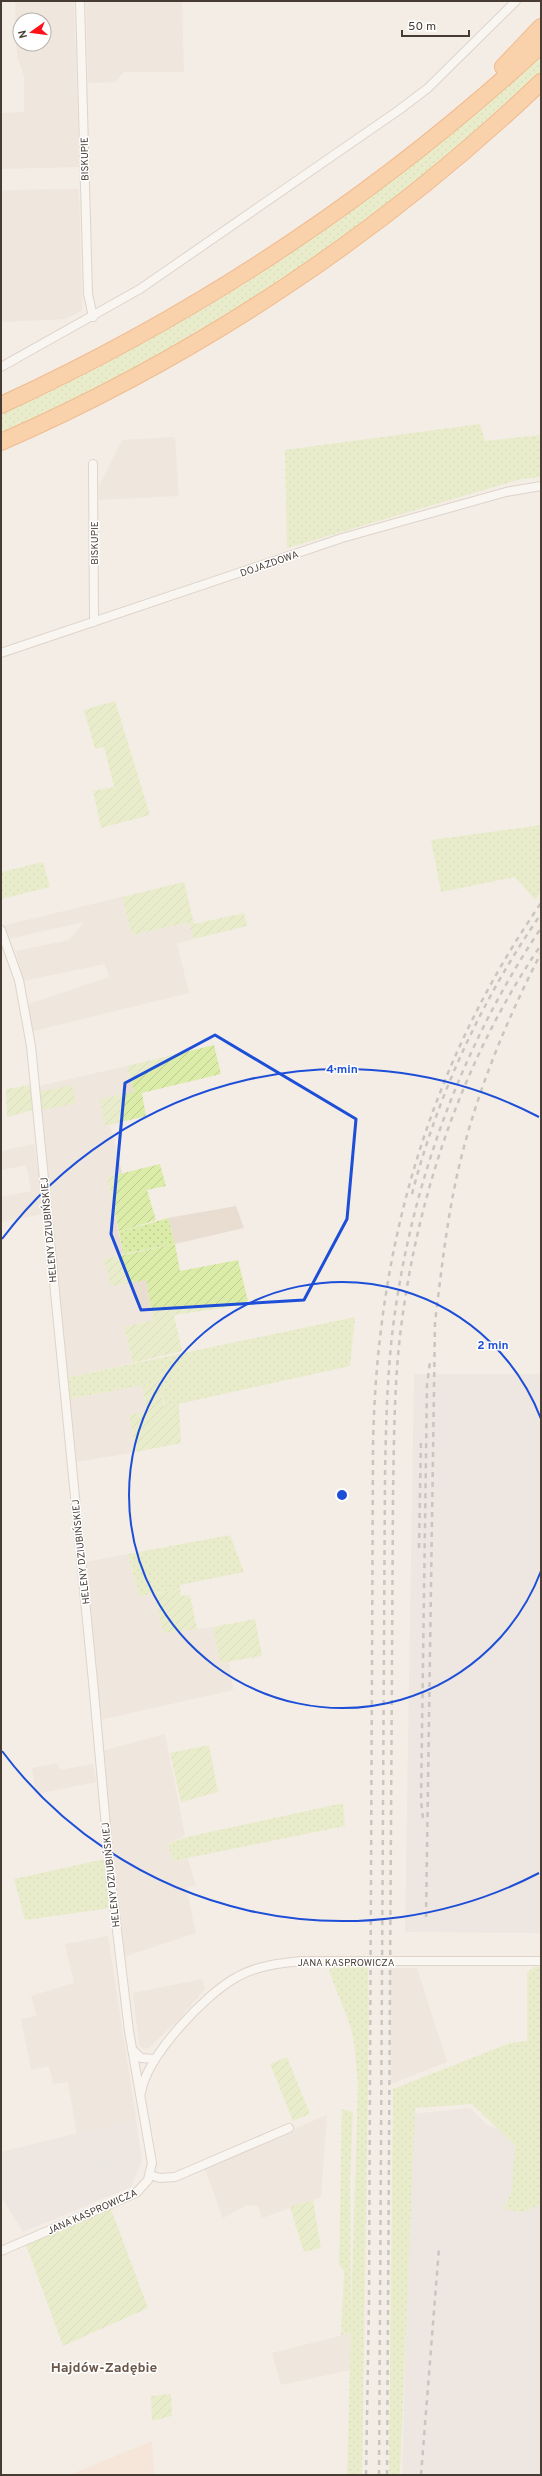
<svg xmlns="http://www.w3.org/2000/svg" width="542" height="2476" font-family="Overpass,sans-serif">
  <style>
    .residential { fill: #e9ddd2; fill-rule: evenodd }
    .commercial { fill: #f8decd }
    .industrial { fill: #e6deda }
    .grass { fill: url(#grass-dots) }
    .garden { fill: url(#garden-furrows) }
    .parking { fill: #e4e0dd }
    .lines { fill: none; stroke-linecap: round; stroke-linejoin: round }
    .street-casing { stroke: #c3b5a9; stroke-width: 10 }
    .highway-casing { stroke: #ec7f27; stroke-width: 18 }
    .street { stroke: #fff; stroke-width: 8 }
    .highway { stroke: #ffaf65; stroke-width: 16 }
    .rail { stroke: #959595; stroke-width: 2.5; stroke-dasharray: 5 5; stroke-linecap: butt }
    .marked { fill: none; stroke: #1d4ed8; stroke-width: 3; stroke-linejoin: round }
    .ring { fill: none; stroke: #1d4ed8; stroke-width: 2 }
    .labels { text-anchor: middle; stroke-width: 3; stroke-linejoin: round; paint-order: stroke }
    .street-label { font-size: 10px; fill: #473c34; stroke: #fff }
    .district-label { font-size: 14px; font-weight: bold; fill: #6b574a; stroke: #fff }
    .centre { fill: #1d4ed8; stroke: #fff; stroke-width: 2 }
    .ring-label { font-size: 12px; text-anchor: middle; font-weight: bold; fill: #1d4ed8; stroke: #fff; stroke-width: 3; stroke-linejoin: round; paint-order: stroke }
  </style>
  <defs>
    <pattern id="grass-dots" width="8" height="8" patternUnits="userSpaceOnUse"><rect width="8" height="8" fill="#dbeca9"/><path d="M2 2h.1M6 6h.1" fill="none" stroke="#bdcb92" stroke-width="1.8" stroke-linecap="round"/></pattern>
    <pattern id="garden-furrows" width="10" height="10" patternUnits="userSpaceOnUse"><rect width="10" height="10" fill="#dbeca9"/><path d="M-1 1l2-2M0 10L10 0M9 11l2-2" fill="none" stroke="#bdcb92"/></pattern>
  </defs>
  <rect width="100%" height="100%" fill="#f4ede5"/>
  <path class="residential" d="M74 1 79 167 1 169V113L24 112V76L17 56 15 2ZM20 20H44V44H20Z
    M86 1H182L184 72H124L115 82 88 83Z
    M79 189 82 310 67 319 1 322 2 190Z
    M175 437 179 496 99 500V486L122 440Z
    M122 897 132 935 189 921 194 939 177 943 189 993 29 1032V1004L109 977 105 964 23 981 16 951 69 940 84 922 8 939 2 926Z
    M127 1066 134 1092 105 1126 110 1125 122 1173 107 1177 123 1254 104 1259 146 1280 153 1320 124 1327 133 1363 65 1378 39 1086Z
    M34 1144 41 1189 43 1214 1 1222V1197L31 1191 26 1165 2 1170 1 1151Z
    M236 1206 244 1228 175 1244 168 1218Z
    M142 1385 147 1412 129 1415 136 1452 77 1462 69 1399Z
    M128 1554 139 1596 155 1594 163 1633 213 1627 220 1663 229 1661 233 1690 100 1720 86 1562Z
    M165 1734 185 1836 168 1844 173 1860 188 1859 196 1886 186 1887 196 1933 123 1957 102 1751Z
    M57 1763 60 1770 93 1764 96 1782 36 1794 32 1768Z
    M108 1936 136 2119 77 2135 68 2082 53 2084 49 2066 31 2070 21 2019 37 2016 31 1996 74 1983 65 1944Z
    M390 1968H417L447 2062 390 2084Z
    M202 1979 205 1989 178 2020 148 2049 139 2046 133 1993Z
    M327 2115 321 2197 262 2218 258 2206 247 2205 223 2218 204 2167Z
    M351 2333 350 2370 281 2385 272 2353Z"/>
  <path class="commercial" d="M152 2441 154 2475H69Z"/>
  <path class="industrial" d="M414 1374H541V1933L405 1932Z
    M470 2108 487 2125 541 2143V2475H402L412 2114Z
    M136 2119 142 2161 131 2187 23 2232 1 2196V2152Z"/>
  <path class="grass" d="M541 52V74L413 187 314 261 248 304 132 372 1 435V411L179 321Z
    M480 424 485 441 541 435V477L521 479 287 548 285 450Z
    M541 825V892L535 900 515 877 441 892 431 840Z
    M43 862 50 887 1 899V872Z
    M168 1218 175 1244 123 1254 119 1232Z
    M355 1317 350 1366 165 1407 159 1382 69 1399 65 1378Z
    M230 1535 244 1572 180 1585V1589L139 1596 128 1554Z
    M343 1803 345 1826 173 1861 168 1844 187 1837Z
    M105 1859 111 1908 25 1920 14 1879Z
    M334 1965 368 1967 369 2015 362 2475H347L351 2333 341 2335 344 2271 339 2265 342 2109 353 2112 350 2179 351 2314 358 2084 354 2042 350 2025 329 1971Z
    M541 1966V2204L523 2212 504 2209 512 2191 515 2145 472 2104 415 2108 400 2475H389L393 2089 510 2043 527 2041V1972L535 1967Z"/>
  <path class="garden" d="M115 701 150 815 101 828 93 791 114 787 104 747 95 749 84 710Z
    M184 882 194 924 244 913 247 926 194 939 189 922 132 935 122 897Z
    M214 1045 221 1074 142 1093 146 1116 105 1126 100 1099 134 1092 127 1066Z
    M30 1085 33 1110 7 1117 6 1089Z
    M72 1085 76 1103 43 1110 39 1092Z
    M160 1164 166 1186 147 1190 156 1220 119 1232 107 1177Z
    M175 1244 180 1271 238 1260 248 1301 223 1308 174 1315 182 1351 133 1363 124 1327 153 1320 146 1280 111 1286 104 1259Z
    M159 1382 164 1407 179 1404 181 1443 136 1452 129 1415 147 1412 142 1385Z
    M180 1589 181 1596 190 1595 197 1629 163 1633 155 1594Z
    M255 1619 262 1656 220 1663 213 1627Z
    M209 1745 218 1792 181 1802 170 1753Z
    M287 2057 310 2114 293 2121 270 2064Z
    M313 2200 321 2248 304 2252 290 2207Z
    M111 2209 148 2308 63 2346 26 2245Z
    M171 2394 172 2416 152 2421 151 2396Z"/>
  <path class="parking" d="M110 2156H120L126 2169 102 2179 95 2163Z"/>
  <g class="lines">
    <g class="street-casing">
      <path id="street" d="M80 1 88 294 93 317
        M1 367 140 289 399 110 428 88 516 1
        M93 464 94 622
        M1 653 342 538 506 492 541 486
        M1 930 19 980 31 1046 94 1692 110 1872 129 2031 152 2163 148 2180 136 2193 1 2251
        M132 2049 141 2058 155 2059
        M141 2093C146 2057 205 1994 237 1977 256 1966 280 1963 302 1961H541
        M150 2175 160 2178 175 2177 289 2128"/>
    </g>
    <g class="highway-casing">
      <path id="highway" d="M503 67 541 27
        M1 405C199 314 381 193 541 45
        M1 442C200 355 384 232 541 82"/>
    </g>
    <use href="#street" class="street"/>
    <use href="#highway" class="highway"/>
    <path class="rail" d="M412 1194C438 1094 482 999 541 914
      M419 1548 421 1439
      M423 1818 421 1801 427 1385 430 1362
      M426 1917 435 1322C441 1274 446 1227 456 1180 473 1101 504 1025 541 953
      M366 2475 369 2303 373 1448C376 1250 428 1067 541 903
      M379 2475 385 1475C386 1426 387 1376 393 1327 411 1185 461 1047 541 928
      M387 2475 393 1496C394 1443 394 1389 400 1336 416 1199 462 1060 541 945
      M421 2475 439 2248"/>
  </g>
  <path d="M0 0H542V2476H0ZM215 1035 356 1119 347 1219 304 1300 141 1310 111 1234 125 1083Z" fill="#f4ede5" fill-opacity=".55" fill-rule="evenodd"/>
  <path class="marked" d="M215 1035 356 1119 347 1219 304 1300 141 1310 111 1234 125 1083Z"/>
  <g class="ring">
    <path d="M541 1571A213 213 0 1 1 541 1419"/>
    <path d="M539 1873A426 426 0 0 1 2 1751M2 1239A426 426 0 0 1 539 1117"/>
  </g>
  <g class="labels">
    <g class="street-label">
      <text transform="translate(84 159) rotate(-91)" y="4">BISKUPIE</text>
      <text transform="translate(94 543) rotate(-90)" y="4">BISKUPIE</text>
      <text transform="translate(269 563) rotate(-19)" y="4">DOJAZDOWA</text>
      <text transform="translate(48 1230) rotate(-95)" y="4">HELENY DZIUBIŃSKIEJ</text>
      <text transform="translate(80 1552) rotate(-96)" y="4">HELENY DZIUBIŃSKIEJ</text>
      <text transform="translate(110 1875) rotate(-96)" y="4">HELENY DZIUBIŃSKIEJ</text>
      <text x="346" y="1966">JANA KASPROWICZA</text>
      <text transform="translate(92 2211) rotate(-24)" y="4">JANA KASPROWICZA</text>
    </g>
    <g class="district-label">
      <text x="104" y="2372">Hajdów-Zadębie</text>
    </g>
  </g>
  <circle cx="342" cy="1495" r="6" class="centre"/>
  <g class="ring-label">
    <text x="342" y="1073">4 min</text>
    <text x="493" y="1349">2 min</text>
  </g>
  <rect width="542" height="2476" fill="none" stroke="#473c34" stroke-width="4"/>
  <g transform="translate(32 32) rotate(256)"><circle r="19" fill="#ffffff" stroke="#b5b1ae"/>
  <path d="M0-3L7 15L0 10L-7 15Z" fill="#ff1119"/>
  <text y="-6" font-size="11" font-weight="bold" text-anchor="middle" fill="#473c34">N</text>
  </g>
  <path d="M402 30v6h67v-6" fill="none" stroke="#473c34" stroke-width="2"/>
  <text x="408" y="30" font-size="12" fill="#473c34" stroke="#ffffff" stroke-width="3" paint-order="stroke">50 m</text>
</svg>
